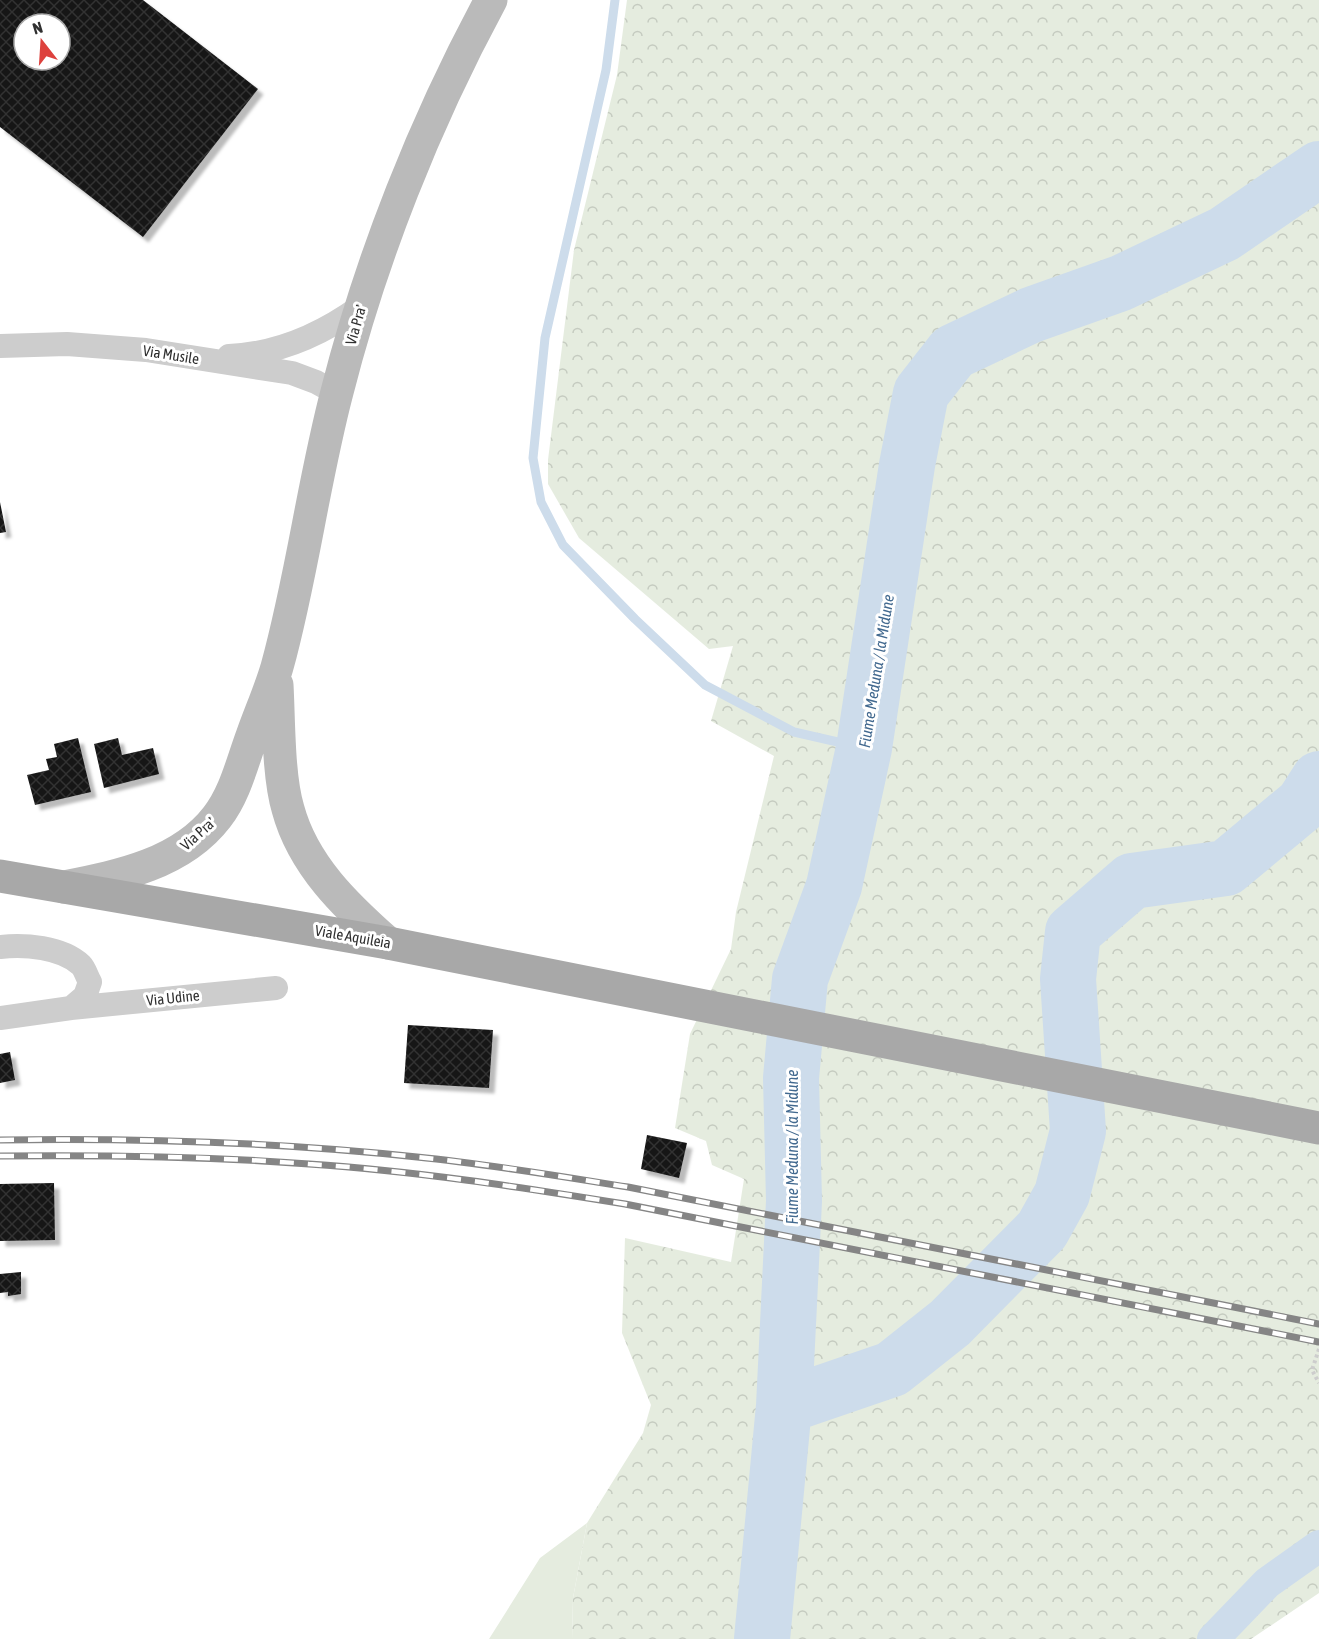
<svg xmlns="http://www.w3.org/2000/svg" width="1319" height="1639" font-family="'Asap Condensed',sans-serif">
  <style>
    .green { fill: #e5ecdf }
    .forest { fill: url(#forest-crowns) }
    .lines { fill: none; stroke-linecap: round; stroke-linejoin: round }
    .stream { stroke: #cddceb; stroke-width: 9 }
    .canal { stroke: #cddceb; stroke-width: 32 }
    .river { stroke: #cddceb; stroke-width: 56 }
    .building { fill: url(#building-cross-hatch); fill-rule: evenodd; filter: url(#shadow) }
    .path { stroke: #cdcdcd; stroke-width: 4; stroke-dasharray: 3 3; stroke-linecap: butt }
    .street { stroke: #cdcdcd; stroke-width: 24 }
    .secondary { stroke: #bababa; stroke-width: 33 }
    .primary { stroke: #a8a8a8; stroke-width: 33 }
    .rail-casing { stroke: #858585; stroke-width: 7 }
    .rail { stroke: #fff; stroke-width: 4.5; stroke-dasharray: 14; stroke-linecap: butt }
    .labels { text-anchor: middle; stroke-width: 6; stroke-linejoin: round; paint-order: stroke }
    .street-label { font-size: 15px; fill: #303030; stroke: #fff }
    .water-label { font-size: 16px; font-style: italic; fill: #42698f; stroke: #fff }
  </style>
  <defs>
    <pattern id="forest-crowns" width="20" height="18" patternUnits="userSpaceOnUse" patternTransform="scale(1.5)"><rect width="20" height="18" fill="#e5ecdf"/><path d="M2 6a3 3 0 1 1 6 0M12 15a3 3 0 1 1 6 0" fill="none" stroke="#c5cbc0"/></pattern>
    <pattern id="building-cross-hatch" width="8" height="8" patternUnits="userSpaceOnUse" patternTransform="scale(1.5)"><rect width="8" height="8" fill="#171717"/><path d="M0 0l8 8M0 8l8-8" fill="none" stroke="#303030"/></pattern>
    <filter id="shadow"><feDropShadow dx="5.5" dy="5.5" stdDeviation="1.5" flood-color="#0004"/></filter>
  </defs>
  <rect width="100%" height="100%" fill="#fff"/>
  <path class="green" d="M587 1523 573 1598 572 1639H489L540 1558Z"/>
  <path class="forest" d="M627 0H1319V1593L1251 1639H572L573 1598 587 1523 643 1433 651 1405 622 1333 625 1238 731 1262 744 1179 712 1165 706 1141 675 1128 690 1034 731 949 736 912 774 756 711 721 733 646 709 649 579 538 548 484V460L574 250 617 75Z"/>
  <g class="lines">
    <path class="stream" d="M615 0 606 70 545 338 533 458 541 502 563 545 635 619 705 685 794 732 864 748"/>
    <path class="canal" d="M1213 1639 1267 1583 1319 1546"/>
    <path class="river" d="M784 1406 892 1369 950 1323 1042 1230 1062 1194 1078 1131 1068 979 1073 932 1132 881 1226 868 1303 804 1319 779
      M762 1639 784 1406 794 1201 791 1078 800 979 834 886 864 748 907 465 921 393 953 352 1031 315 1121 283 1224 234 1319 169"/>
  </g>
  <path class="building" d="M0 0H143L258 89 143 237 0 127ZM24 24H60V60H24Z
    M0 502 6 532 0 533Z
    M78 738 91 792 35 805 27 775 49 770 46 759 57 757 54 744Z
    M118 738 122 755 153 748 159 774 104 788 94 744Z
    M408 1025 493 1030 489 1088 404 1083Z
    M10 1052 15 1080 0 1083V1054Z
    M647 1135 687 1143 679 1178 641 1169Z
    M54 1183 55 1240 0 1241V1184Z
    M21 1272V1294L8 1296V1292L0 1293V1274Z"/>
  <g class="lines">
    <path class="path" d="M1319 1349 1312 1370 1319 1383"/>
    <path class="street" d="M0 346 67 344 146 350 292 373 316 382 336 393
      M229 356C278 354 321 335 361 306
      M0 947C24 944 62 947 81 965 85 969 87 977 90 982L85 996 71 1008
      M0 1018 71 1008 276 988"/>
    <path class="secondary" d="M277 685C279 720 278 776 288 809 303 865 346 906 388 943
      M64 887C119 876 181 864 217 817 235 794 242 763 252 736 260 713 270 691 277 667 302 577 313 483 337 392 371 258 425 122 491 0"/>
    <path class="primary" d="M0 876 388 943 1319 1128"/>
    <g class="rail-casing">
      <path id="rail" d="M0 1140C139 1138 278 1142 417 1157 488 1164 558 1176 628 1187L1319 1324
        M0 1156C103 1155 206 1156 309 1164 415 1171 520 1187 625 1204L1319 1342"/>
    </g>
    <use href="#rail" class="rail"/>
  </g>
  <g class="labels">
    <g class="street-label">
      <text transform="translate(356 325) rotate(-74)" y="5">Via Pra'</text>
      <text transform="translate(171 355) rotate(9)" y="5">Via Musile</text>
      <text transform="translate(198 834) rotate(-42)" y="5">Via Pra'</text>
      <text transform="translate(353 937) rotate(10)" y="5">Viale Aquileia</text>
      <text transform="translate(173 998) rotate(-6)" y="5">Via Udine</text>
    </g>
    <g class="water-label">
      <text transform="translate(876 671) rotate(-81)" y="6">Fiume Meduna / la Midune</text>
      <text transform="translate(792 1147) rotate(-90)" y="6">Fiume Meduna / la Midune</text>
    </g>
  </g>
  <g transform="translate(42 42) rotate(343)"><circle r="28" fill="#ffffff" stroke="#acacac" stroke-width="1.5"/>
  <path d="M0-4.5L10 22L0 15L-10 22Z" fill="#dd413d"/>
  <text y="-9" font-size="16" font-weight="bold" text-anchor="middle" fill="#303030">N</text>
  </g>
</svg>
